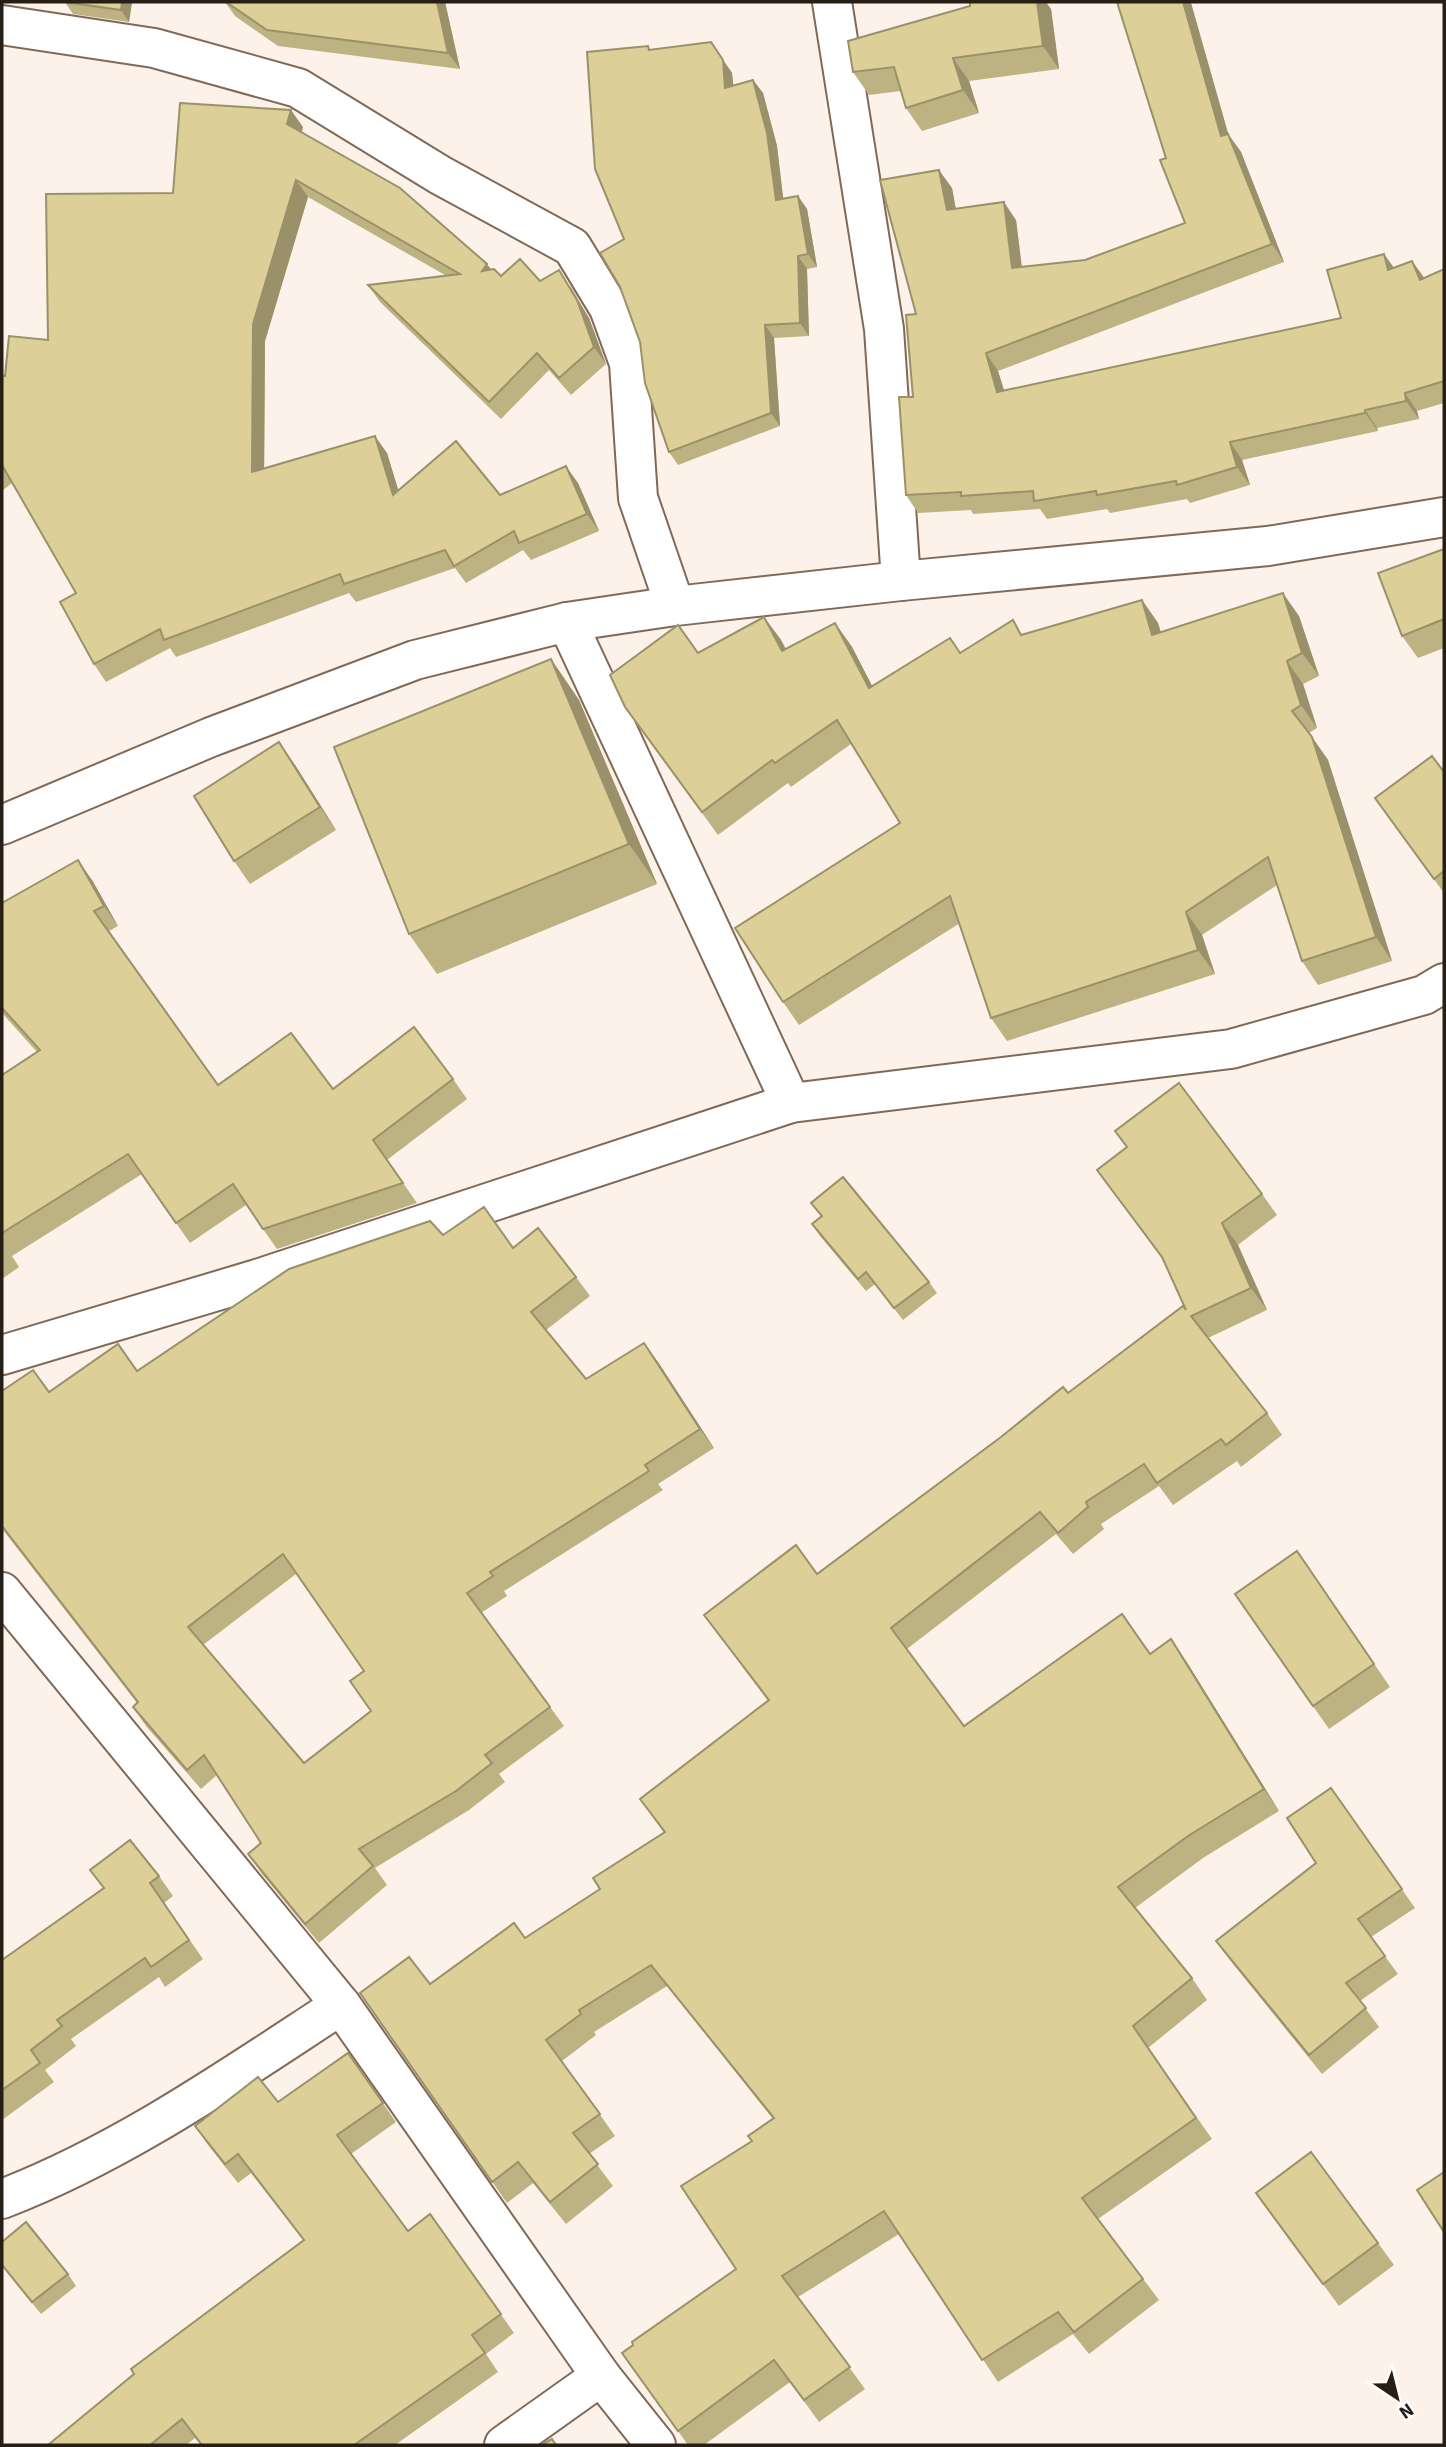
<svg xmlns="http://www.w3.org/2000/svg" width="1446" height="2447" viewBox="0 0 1446 2447" font-family="'Source Sans 3',sans-serif">
	<style>
		.lines { fill: none; stroke-linecap: round; stroke-linejoin: round }
		.minor-casing { stroke: #806a57; stroke-width: 42 }
		.minor { stroke: #fff; stroke-width: 38 }
		.wall { fill: #bdb282; fill-rule: evenodd }
		.shaded-wall { fill: #9a916a }
		.building { fill: #dccf97; stroke: #9a916a; stroke-width: 2; fill-rule: evenodd }
	</style>
	<rect width="100%" height="100%" fill="#fcf2ea"/>
	<g class="lines">
		<g class="minor-casing">
			<g id="minor">
				<path d="M 832,2 L 884,329 L 901,581"/>
				<path d="M 2,25 L 154,48 L 298,88 L 440,175 L 572,247 L 609,308 L 629,363 L 638,498 L 675,606"/>
				<path d="M 567,622 L 791,1103"/>
				<path d="M 2,825 L 211,737 L 415,660 L 567,622 L 675,606 L 901,581 L 1268,546 L 1444,517"/>
				<path d="M 2,1355 L 254,1280 L 791,1103 L 1231,1049 L 1424,995 L 1444,983"/>
				<path d="M 2,1592 L 341,2005 L 601,2376 L 656,2445"/>
				<path d="M 2,2199 C 124,2152 232,2076 341,2005"/>
				<path d="M 504,2445 L 601,2376"/>
			</g>
		</g>
		<use href="#minor" class="minor"/>
	</g>
	<g class="wall">
		<path d="M 65,2 L 132,2 L 129,22 L 73,14 Z"/>
		<path d="M 225,2 L 445,2 L 460,69 L 278,46 L 235,16 Z"/>
		<path d="M 1117,2 L 1194,2 L 1191,3 L 1228,134 L 1241,152 L 1284,262 L 998,371 L 1004,390 L 1341,318 L 1394,268 L 1412,261 L 1424,278 L 1444,269 L 1444,403 L 1417,411 L 1419,419 L 1377,428 L 1378,431 L 1242,460 L 1250,485 L 1190,503 L 1187,499 L 1110,513 L 1107,509 L 1047,519 L 1040,509 L 973,514 L 971,510 L 918,513 L 906,495 L 913,397 L 916,314 L 952,188 L 956,209 L 1016,220 L 1022,267 L 1085,260 L 1185,223 Z"/>
		<path d="M 1051,9 L 1059,69 L 969,81 L 979,113 L 922,131 L 906,108 L 901,91 L 869,95 L 853,72 Z"/>
		<path d="M 711,42 L 732,73 L 733,85 L 753,80 L 763,93 L 777,146 L 783,199 L 798,196 L 807,209 L 817,267 L 807,269 L 809,336 L 774,338 L 780,426 L 678,465 L 669,452 L 640,342 L 624,239 L 648,46 L 651,50 Z"/>
		<path d="M 303,127 L 302,132 L 501,276 L 540,281 L 571,287 L 589,318 L 606,364 L 571,395 L 549,370 L 501,419 L 380,302 L 368,285 L 445,275 L 308,197 L 265,341 L 264,469 L 387,453 L 398,490 L 500,495 L 578,483 L 599,531 L 531,560 L 523,550 L 466,583 L 455,568 L 356,602 L 349,593 L 176,657 L 170,648 L 106,682 L 94,664 L 76,593 L 12,483 L 2,491 L 2,376 L 5,376 L 48,340 L 173,193 Z"/>
		<path d="M 1444,549 L 1444,648 L 1418,658 L 1402,636 Z"/>
		<path d="M 1142,600 L 1158,623 L 1161,632 L 1299,616 L 1319,676 L 1303,684 L 1317,728 L 1309,733 L 1328,760 L 1392,961 L 1318,985 L 1302,961 L 1277,885 L 1202,935 L 1215,974 L 1007,1041 L 991,1018 L 960,923 L 799,1025 L 783,1002 L 900,823 L 851,744 L 791,787 L 788,783 L 718,835 L 625,707 L 698,653 L 764,617 L 781,640 L 786,650 L 835,623 L 852,647 L 872,686 L 961,653 Z"/>
		<path d="M 551,659 L 579,700 L 657,884 L 437,974 L 409,934 Z"/>
		<path d="M 295,765 L 336,830 L 250,884 L 234,861 Z"/>
		<path d="M 1444,772 L 1444,893 L 1375,798 Z"/>
		<path d="M 92,880 L 118,926 L 109,931 L 218,1085 L 333,1089 L 453,1079 L 467,1099 L 387,1160 L 417,1203 L 277,1249 L 246,1205 L 190,1243 L 142,1174 L 12,1256 L 19,1267 L 2,1279 L 2,1075 L 37,1052 L 2,1013 L 2,903 Z"/>
		<path d="M 1115,1131 L 1262,1194 L 1277,1215 L 1238,1245 L 1267,1310 L 1208,1338 L 1267,1413 L 1282,1435 L 1241,1467 L 1237,1461 L 1173,1505 L 1159,1486 L 1101,1524 L 1104,1529 L 1073,1554 L 1056,1534 L 907,1649 L 964,1726 L 1150,1654 L 1186,1661 L 1279,1811 L 1203,1858 L 1135,1908 L 1192,1978 L 1207,2000 L 1148,2048 L 1212,2139 L 1098,2219 L 1159,2300 L 1089,2354 L 1073,2334 L 998,2382 L 899,2234 L 798,2297 L 865,2389 L 819,2422 L 790,2382 L 704,2445 L 688,2445 L 622,2353 L 736,2269 L 752,2141 L 773,2119 L 667,1986 L 594,2032 L 596,2035 L 562,2061 L 615,2136 L 589,2154 L 613,2186 L 566,2224 L 533,2183 L 507,2203 L 360,1993 L 430,1984 L 525,1938 L 600,1889 L 664,1833 L 640,1799 L 768,1701 L 704,1615 L 817,1574 L 1068,1393 L 1186,1310 L 1163,1260 L 1097,1170 L 1127,1148 Z"/>
		<path d="M 811,1203 L 929,1282 L 937,1293 L 903,1320 L 875,1284 L 866,1291 L 820,1236 L 812,1224 L 821,1216 Z"/>
		<path d="M 443,1235 L 513,1248 L 576,1277 L 590,1296 L 546,1330 L 586,1379 L 658,1362 L 714,1448 L 658,1484 L 663,1490 L 504,1591 L 507,1596 L 481,1613 L 564,1726 L 499,1774 L 505,1782 L 469,1810 L 375,1868 L 387,1885 L 319,1943 L 262,1874 L 248,1854 L 261,1843 L 217,1775 L 201,1789 L 146,1726 L 133,1707 L 137,1703 L 3,1530 L 2,1531 L 2,1391 L 49,1392 L 137,1371 ZM 296,1574 L 364,1671 L 371,1711 L 304,1763 L 203,1645 Z"/>
		<path d="M 1297,1551 L 1390,1687 L 1329,1729 L 1235,1594 Z"/>
		<path d="M 1331,1788 L 1415,1908 L 1371,1937 L 1398,1974 L 1360,2001 L 1379,2027 L 1322,2074 L 1229,1959 L 1216,1941 L 1316,1863 Z"/>
		<path d="M 90,1870 L 159,1876 L 173,1896 L 164,1903 L 203,1959 L 165,1987 L 159,1977 L 71,2039 L 76,2046 L 45,2070 L 54,2082 L 2,2120 L 2,1960 L 103,1888 Z"/>
		<path d="M 348,2053 L 396,2122 L 351,2154 L 408,2231 L 430,2214 L 514,2333 L 486,2354 L 498,2372 L 395,2445 L 201,2445 L 195,2438 L 186,2445 L 48,2445 L 303,2240 L 251,2173 L 238,2183 L 208,2145 L 195,2126 L 278,2102 Z"/>
		<path d="M 1256,2193 L 1378,2243 L 1394,2265 L 1339,2306 Z"/>
		<path d="M 2,2242 L 68,2274 L 76,2286 L 41,2314 L 2,2266 Z"/>
	</g>
	<g class="shaded-wall">
		<path d="M 122,2 L 132,2 L 129,22 L 121,10 Z"/>
		<path d="M 437,2 L 445,2 L 460,69 L 448,53 Z"/>
		<path d="M 1037,2 L 1046,2 L 1051,9 L 1059,69 L 1043,46 Z"/>
		<path d="M 1183,2 L 1190,2 L 1191,3 L 1234,154 L 1221,136 Z"/>
		<path d="M 953,58 L 969,81 L 979,113 L 963,90 Z"/>
		<path d="M 723,60 L 732,73 L 735,101 L 725,88 Z"/>
		<path d="M 753,80 L 763,93 L 777,146 L 785,213 L 776,200 Z"/>
		<path d="M 291,110 L 303,127 L 299,141 L 287,124 Z"/>
		<path d="M 1228,134 L 1241,152 L 1284,262 L 1272,244 Z"/>
		<path d="M 939,170 L 952,188 L 959,228 L 947,210 Z"/>
		<path d="M 296,180 L 308,197 L 265,341 L 264,490 L 252,472 L 253,324 Z"/>
		<path d="M 798,196 L 807,209 L 817,267 L 808,254 Z"/>
		<path d="M 1004,202 L 1016,220 L 1024,286 L 1012,268 Z"/>
		<path d="M 1384,254 L 1397,272 L 1388,270 Z"/>
		<path d="M 798,256 L 807,269 L 809,336 L 800,323 Z"/>
		<path d="M 1412,261 L 1425,279 L 1420,280 Z"/>
		<path d="M 487,264 L 499,281 L 482,271 Z"/>
		<path d="M 559,270 L 589,318 L 606,364 L 594,347 Z"/>
		<path d="M 765,325 L 774,338 L 780,426 L 771,413 Z"/>
		<path d="M 986,353 L 998,371 L 1010,410 L 997,392 Z"/>
		<path d="M 1405,393 L 1417,411 L 1419,419 L 1406,401 Z"/>
		<path d="M 1365,410 L 1377,428 L 1378,431 L 1365,413 Z"/>
		<path d="M 375,436 L 387,453 L 405,512 L 393,495 Z"/>
		<path d="M 1230,442 L 1242,460 L 1250,485 L 1237,467 Z"/>
		<path d="M 566,466 L 578,483 L 599,531 L 587,514 Z"/>
		<path d="M 1283,593 L 1299,616 L 1319,676 L 1302,653 Z"/>
		<path d="M 1142,600 L 1158,623 L 1168,659 L 1152,635 Z"/>
		<path d="M 764,617 L 781,640 L 799,674 L 782,651 Z"/>
		<path d="M 835,623 L 852,647 L 885,711 L 869,688 Z"/>
		<path d="M 551,659 L 579,700 L 657,884 L 629,844 Z"/>
		<path d="M 1287,661 L 1303,684 L 1317,728 L 1301,705 Z"/>
		<path d="M 1312,737 L 1328,760 L 1392,961 L 1376,937 Z"/>
		<path d="M 279,742 L 295,765 L 336,830 L 320,807 Z"/>
		<path d="M 78,860 L 92,880 L 118,926 L 104,906 Z"/>
		<path d="M 1186,912 L 1202,935 L 1215,974 L 1198,950 Z"/>
		<path d="M 1222,1223 L 1238,1245 L 1267,1310 L 1251,1288 Z"/>
		<path d="M 644,1343 L 658,1362 L 714,1448 L 700,1429 Z"/>
		<path d="M 1171,1639 L 1186,1661 L 1279,1811 L 1264,1789 Z"/>
	</g>
	<g class="building">
		<path d="M 65,2 L 122,2 L 121,10 Z"/>
		<path d="M 226,2 L 437,2 L 448,53 L 267,30 Z"/>
		<path d="M 970,2 L 1037,2 L 1043,46 L 953,58 L 963,90 L 906,108 L 894,67 L 853,72 L 848,41 L 970,6 Z"/>
		<path d="M 1117,2 L 1183,2 L 1221,136 L 1228,134 L 1272,244 L 986,353 L 997,392 L 1341,318 L 1327,270 L 1384,254 L 1388,270 L 1412,261 L 1420,280 L 1444,269 L 1444,381 L 1405,393 L 1406,401 L 1365,410 L 1365,413 L 1230,442 L 1237,467 L 1177,485 L 1176,481 L 1097,495 L 1096,491 L 1034,501 L 1033,491 L 961,496 L 961,492 L 906,495 L 899,397 L 913,397 L 906,315 L 916,314 L 880,180 L 939,170 L 947,210 L 1004,202 L 1012,268 L 1085,260 L 1185,223 L 1160,160 L 1166,158 Z"/>
		<path d="M 711,42 L 723,60 L 725,88 L 753,80 L 767,133 L 776,200 L 798,196 L 808,254 L 798,256 L 800,323 L 765,325 L 771,413 L 669,452 L 645,383 L 640,342 L 620,287 L 600,253 L 624,239 L 595,169 L 587,52 L 648,46 L 649,50 Z"/>
		<path d="M 180,103 L 291,110 L 287,124 L 400,188 L 487,264 L 482,271 L 494,269 L 501,276 L 520,259 L 540,281 L 559,270 L 577,300 L 594,347 L 559,378 L 537,353 L 489,402 L 368,285 L 460,274 L 296,180 L 253,324 L 252,472 L 375,436 L 393,495 L 456,441 L 500,495 L 566,466 L 587,514 L 519,543 L 514,531 L 454,566 L 445,550 L 344,584 L 340,574 L 164,640 L 160,629 L 94,664 L 60,602 L 76,593 L 2,465 L 2,376 L 5,376 L 9,336 L 48,340 L 46,194 L 173,193 Z"/>
		<path d="M 1444,549 L 1444,619 L 1402,636 L 1378,573 Z"/>
		<path d="M 1283,593 L 1302,653 L 1287,661 L 1301,705 L 1292,711 L 1312,737 L 1376,937 L 1302,961 L 1268,857 L 1186,912 L 1198,950 L 991,1018 L 950,896 L 783,1002 L 735,928 L 900,823 L 837,720 L 775,763 L 772,760 L 702,812 L 625,707 L 610,675 L 678,625 L 698,653 L 764,617 L 782,651 L 835,623 L 869,688 L 950,638 L 960,653 L 1013,620 L 1021,635 L 1142,600 L 1152,635 Z"/>
		<path d="M 551,659 L 629,844 L 409,934 L 334,747 Z"/>
		<path d="M 279,742 L 320,807 L 234,861 L 194,796 Z"/>
		<path d="M 1432,756 L 1444,772 L 1444,871 L 1434,879 L 1375,798 Z"/>
		<path d="M 78,860 L 104,906 L 94,911 L 218,1085 L 291,1033 L 333,1089 L 414,1027 L 453,1079 L 373,1140 L 403,1183 L 263,1229 L 233,1184 L 176,1223 L 128,1154 L 2,1233 L 2,1075 L 40,1050 L 2,1008 L 2,903 Z"/>
		<path d="M 1179,1083 L 1262,1194 L 1222,1223 L 1251,1288 L 1191,1316 L 1267,1413 L 1226,1445 L 1221,1439 L 1157,1483 L 1144,1464 L 1086,1502 L 1088,1507 L 1058,1533 L 1040,1512 L 891,1628 L 964,1726 L 1122,1614 L 1150,1654 L 1171,1639 L 1264,1789 L 1188,1836 L 1118,1887 L 1192,1978 L 1133,2026 L 1196,2118 L 1082,2198 L 1143,2279 L 1074,2332 L 1058,2312 L 982,2360 L 884,2211 L 782,2276 L 850,2367 L 804,2400 L 774,2360 L 678,2431 L 622,2353 L 633,2345 L 632,2342 L 736,2269 L 681,2186 L 752,2141 L 748,2136 L 774,2118 L 651,1965 L 579,2010 L 581,2014 L 546,2040 L 600,2114 L 573,2133 L 598,2164 L 550,2202 L 518,2162 L 492,2182 L 360,1993 L 409,1957 L 430,1984 L 514,1923 L 525,1938 L 600,1889 L 593,1878 L 665,1832 L 640,1799 L 769,1700 L 704,1615 L 796,1545 L 817,1574 L 1001,1437 L 1063,1387 L 1068,1393 L 1183,1306 L 1186,1310 L 1162,1257 L 1097,1170 L 1127,1147 L 1115,1131 Z"/>
		<path d="M 843,1177 L 929,1282 L 894,1308 L 866,1272 L 858,1279 L 812,1224 L 822,1216 L 811,1203 Z"/>
		<path d="M 484,1207 L 513,1248 L 538,1228 L 576,1277 L 531,1312 L 586,1379 L 644,1343 L 700,1429 L 645,1465 L 649,1471 L 490,1572 L 493,1576 L 467,1593 L 550,1707 L 485,1755 L 492,1763 L 456,1791 L 359,1849 L 373,1866 L 305,1924 L 248,1854 L 261,1843 L 204,1755 L 187,1770 L 133,1707 L 138,1702 L 2,1526 L 2,1391 L 33,1370 L 49,1392 L 118,1344 L 137,1371 L 289,1269 L 430,1221 L 443,1235 ZM 283,1554 L 364,1671 L 350,1681 L 371,1711 L 304,1763 L 188,1627 Z"/>
		<path d="M 1297,1551 L 1374,1664 L 1313,1706 L 1235,1594 Z"/>
		<path d="M 1331,1788 L 1402,1889 L 1358,1919 L 1385,1956 L 1346,1983 L 1366,2008 L 1309,2055 L 1216,1941 L 1316,1863 L 1287,1818 Z"/>
		<path d="M 130,1840 L 159,1876 L 150,1883 L 189,1940 L 151,1967 L 145,1958 L 57,2020 L 62,2026 L 31,2050 L 40,2063 L 2,2090 L 2,1960 L 104,1888 L 90,1870 Z"/>
		<path d="M 348,2053 L 383,2103 L 337,2135 L 408,2231 L 430,2214 L 501,2314 L 472,2335 L 485,2353 L 354,2445 L 202,2445 L 182,2419 L 150,2445 L 48,2445 L 134,2374 L 131,2369 L 304,2240 L 238,2154 L 225,2164 L 195,2126 L 258,2077 L 278,2102 Z"/>
		<path d="M 1311,2152 L 1378,2243 L 1323,2284 L 1256,2193 Z"/>
		<path d="M 1444,2172 L 1444,2232 L 1417,2190 Z"/>
		<path d="M 26,2222 L 68,2274 L 32,2302 L 2,2265 L 2,2242 Z"/>
		<path d="M 552,2439 L 556,2445 L 541,2445 Z"/>
	</g>
	<rect width="1446" height="2447" fill="none" stroke="#271e16" stroke-width="7"/>
	<g transform="translate(1397 2398) rotate(145)" stroke="#ffffff" stroke-width="5" paint-order="stroke">
	<path d="M0-5L12 26L0 18L-12 26Z" fill="#271e16"/>
	<text y="-10" font-size="19" font-weight="bold" text-anchor="middle" fill="#271e16">N</text>
	</g>
</svg>
